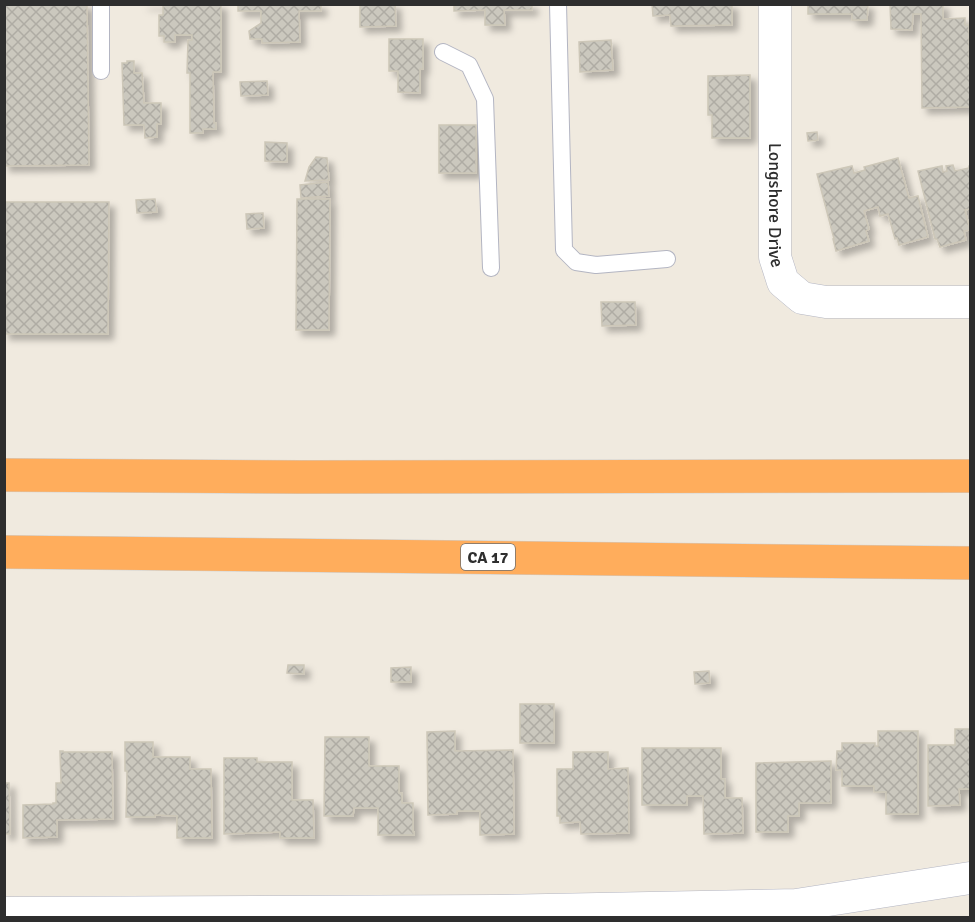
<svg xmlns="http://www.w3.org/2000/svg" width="975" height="922" viewBox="0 0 975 922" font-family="Signika,sans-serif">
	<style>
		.building { fill: url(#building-cross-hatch); stroke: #cdc7b8; stroke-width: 1.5; filter: url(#shadow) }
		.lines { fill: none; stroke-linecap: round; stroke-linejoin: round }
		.service-casing { stroke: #b3b5c2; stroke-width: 18 }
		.minor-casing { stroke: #b3b5c2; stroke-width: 33 }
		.motorway-casing { stroke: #cdcdcd; stroke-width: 34 }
		.service { stroke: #fff; stroke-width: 16 }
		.minor { stroke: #fff; stroke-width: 32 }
		.motorway { stroke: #ffad5c; stroke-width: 33 }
		.labels { text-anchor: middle; stroke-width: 4.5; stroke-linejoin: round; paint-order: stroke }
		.shield { fill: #fff; stroke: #6d6d6d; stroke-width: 1.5 }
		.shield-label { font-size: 16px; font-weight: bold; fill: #2e2e2e }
		.street-label { font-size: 18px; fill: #2e2e2e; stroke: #fff }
	</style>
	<defs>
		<pattern id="building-cross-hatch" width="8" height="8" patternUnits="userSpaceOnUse" patternTransform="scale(1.5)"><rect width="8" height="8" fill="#cbc8be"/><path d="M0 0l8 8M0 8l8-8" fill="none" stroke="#afaca4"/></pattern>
		<filter id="shadow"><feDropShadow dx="5.5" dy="5.5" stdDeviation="3" flood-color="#0004"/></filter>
	</defs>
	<rect width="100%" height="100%" fill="#f0eadf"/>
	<g class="building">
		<path d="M 4,4 L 87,4 L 89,165 L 4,166 Z"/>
		<path d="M 142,4 L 221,4 L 221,72 L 213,72 L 214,123 L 216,123 L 216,129 L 203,129 L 203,133 L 190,133 L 190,73 L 187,73 L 188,40 L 192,40 L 192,35 L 175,35 L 175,42 L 164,42 L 164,36 L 159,36 L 159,15 L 163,15 L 163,5 Z"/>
		<path d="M 238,4 L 321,4 L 321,11 L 299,11 L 300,42 L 262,43 L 262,39 L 250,39 L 249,31 L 261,23 L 261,11 L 238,11 Z"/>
		<path d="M 360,4 L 395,4 L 396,26 L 360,27 Z"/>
		<path d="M 454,4 L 532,4 L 532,10 L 504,10 L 505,25 L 485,25 L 485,10 L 454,11 Z"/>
		<path d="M 652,4 L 732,4 L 732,25 L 671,26 L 670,15 L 653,16 Z"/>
		<path d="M 808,4 L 868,4 L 867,20 L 852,20 L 852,14 L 808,14 Z"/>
		<path d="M 890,4 L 943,4 L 943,19 L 965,18 L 965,25 L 969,25 L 970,107 L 922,108 L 921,14 L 913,14 L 912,30 L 891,29 Z"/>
		<path d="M 389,39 L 423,39 L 423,69 L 420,69 L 420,93 L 398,92 L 398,71 L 389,71 Z"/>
		<path d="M 611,40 L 613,70 L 580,72 L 579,42 Z"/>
		<path d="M 127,61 L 134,61 L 134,73 L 142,73 L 144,103 L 161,103 L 161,124 L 157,124 L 157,137 L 145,138 L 144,125 L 124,125 L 122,63 L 127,63 Z"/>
		<path d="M 750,75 L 750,138 L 712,138 L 712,115 L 708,115 L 708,76 Z"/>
		<path d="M 267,81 L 268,95 L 241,96 L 240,82 Z"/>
		<rect x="439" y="125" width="37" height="48"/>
		<path d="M 817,132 L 818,140 L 808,141 L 807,133 Z"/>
		<path d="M 265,142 L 287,143 L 287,162 L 265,161 Z"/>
		<path d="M 316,157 L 327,158 L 329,180 L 305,181 L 309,167 Z"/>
		<path d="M 898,158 L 909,198 L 918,196 L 928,237 L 899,245 L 897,238 L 895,239 L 888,214 L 880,216 L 878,207 L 864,211 L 869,229 L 866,231 L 869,241 L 836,251 L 833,239 L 834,239 L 817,174 L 852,166 L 854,173 L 865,170 L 864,167 Z"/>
		<path d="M 953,165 L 955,171 L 969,168 L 969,166 L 970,165 L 970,209 L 965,210 L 970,230 L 964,231 L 966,240 L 940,247 L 937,239 L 935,239 L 918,171 L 942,166 L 943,172 L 947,171 L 946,166 Z"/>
		<path d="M 328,182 L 329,196 L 301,198 L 300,185 Z"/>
		<path d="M 155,199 L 157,212 L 137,213 L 136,200 Z"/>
		<path d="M 297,199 L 330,199 L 329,330 L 296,330 Z"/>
		<path d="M 4,202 L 109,202 L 108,334 L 4,334 Z"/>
		<path d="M 263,213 L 264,228 L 247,229 L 246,214 Z"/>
		<path d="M 601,302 L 635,302 L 636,325 L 602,326 Z"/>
		<path d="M 288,665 L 304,665 L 304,674 L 287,673 Z"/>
		<path d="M 411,667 L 411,682 L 391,682 L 391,668 Z"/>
		<path d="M 709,671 L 710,683 L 695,684 L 694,672 Z"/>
		<rect x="520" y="704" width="34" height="39"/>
		<path d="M 955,729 L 970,729 L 970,789 L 959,789 L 960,805 L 928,806 L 928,745 L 955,745 Z"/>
		<path d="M 455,731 L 455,751 L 513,750 L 514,834 L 480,835 L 480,811 L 457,811 L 457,814 L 428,815 L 427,732 Z"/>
		<path d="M 878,731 L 918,731 L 918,814 L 886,814 L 886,792 L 874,792 L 874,786 L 842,786 L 842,770 L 836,770 L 837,751 L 842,751 L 842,743 L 875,743 L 875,746 L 878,746 Z"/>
		<path d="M 325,737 L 369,737 L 369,766 L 399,766 L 399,793 L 402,793 L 402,803 L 413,803 L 413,832 L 414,832 L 414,835 L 378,835 L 378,808 L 354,808 L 353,816 L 324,816 Z"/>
		<path d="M 125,742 L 153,742 L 153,757 L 190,757 L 190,769 L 211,769 L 212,838 L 177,838 L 177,816 L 155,815 L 155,817 L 126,817 L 127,771 L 125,771 Z"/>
		<path d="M 642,748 L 721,748 L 721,779 L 725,779 L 725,798 L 742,798 L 743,833 L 704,834 L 703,796 L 687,796 L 687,805 L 642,805 Z"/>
		<path d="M 60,751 L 63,751 L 63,752 L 112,752 L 113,819 L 57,820 L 57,837 L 23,838 L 23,805 L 53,804 L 53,803 L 56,803 L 56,783 L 61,783 Z"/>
		<path d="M 573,752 L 608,752 L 608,769 L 628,768 L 629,833 L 581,834 L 580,822 L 560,823 L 560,816 L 557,816 L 557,769 L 573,769 Z"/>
		<path d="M 224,758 L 257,758 L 257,762 L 292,762 L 292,800 L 313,800 L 314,838 L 280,838 L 280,832 L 224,834 Z"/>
		<path d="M 831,761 L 831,803 L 799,803 L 799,816 L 788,816 L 788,832 L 756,832 L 756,763 Z"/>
		<path d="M 4,783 L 9,783 L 10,834 L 4,834 Z"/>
	</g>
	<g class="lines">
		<g class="service-casing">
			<g id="service">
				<path d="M 558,4 L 564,250 L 576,262 L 596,265 L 667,259"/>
				<path d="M 443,52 L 469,65 L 485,99 L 491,268"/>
				<path d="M 101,71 L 101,4"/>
			</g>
		</g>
		<g class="minor-casing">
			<g id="minor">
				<path id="s1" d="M 775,4 L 775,257 L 783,282 L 802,298 L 826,302 L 970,302"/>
				<path d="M 4,913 L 497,911 L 796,905 L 970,878"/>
			</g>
		</g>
		<g class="motorway-casing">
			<g id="motorway">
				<path d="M 4,475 L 301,477 L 970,476"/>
				<path d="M 4,552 L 970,563"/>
			</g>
		</g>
		<use href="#service" class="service"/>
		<use href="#minor" class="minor"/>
		<use href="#motorway" class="motorway"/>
	</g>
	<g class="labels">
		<rect class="shield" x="461" y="544" width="54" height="26" rx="4.5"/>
		<g class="shield-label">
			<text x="488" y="563">CA 17</text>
		</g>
		<g class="street-label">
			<text dy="6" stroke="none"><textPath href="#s1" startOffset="201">Longshore Drive</textPath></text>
		</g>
	</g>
	<rect width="975" height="922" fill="none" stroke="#2e2e2e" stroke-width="12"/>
</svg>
